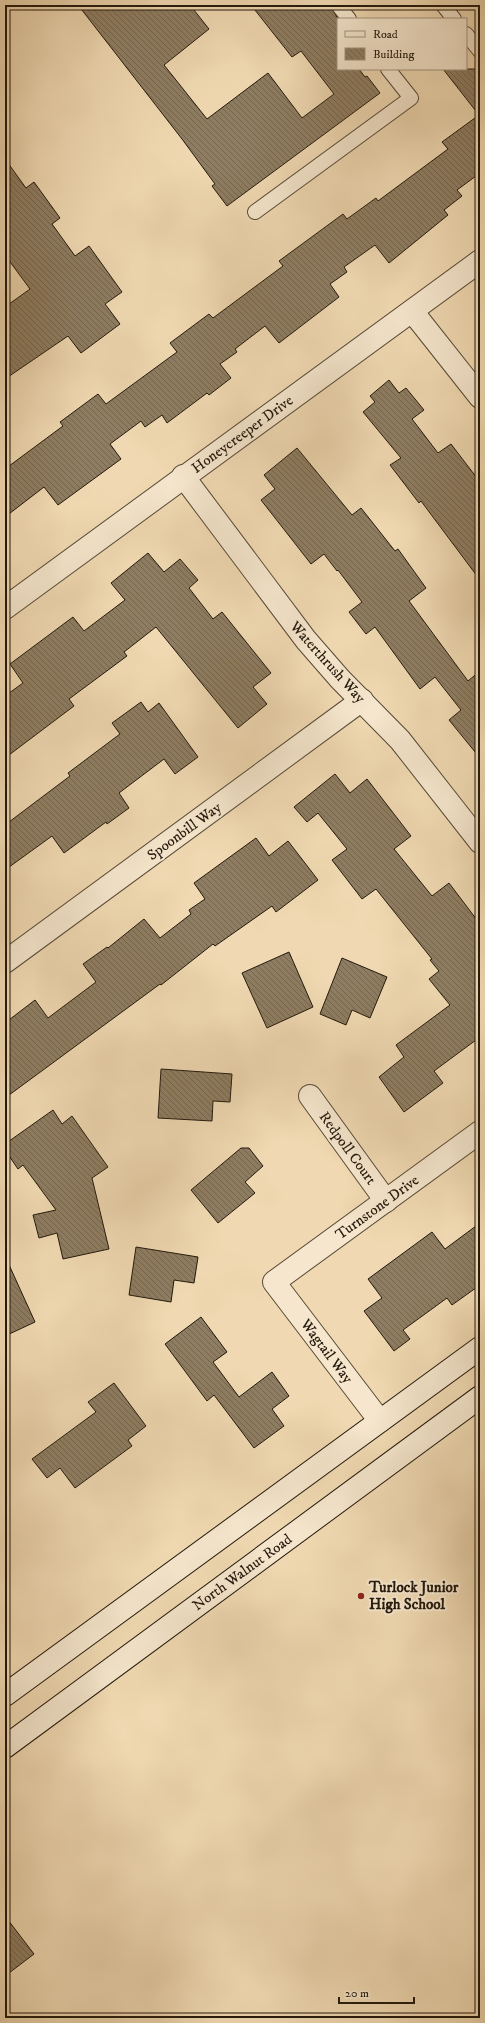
<svg xmlns="http://www.w3.org/2000/svg" width="485" height="2023" viewBox="0 0 485 2023" font-family="'IM FELL DW Pica',serif">
	<style>
		.building { fill: url(#building-back-hatch); stroke: #23190c }
		.lines { fill: none; stroke-linecap: round; stroke-linejoin: round }
		.lane-casing { stroke: #564936; stroke-width: 16 }
		.street-casing { stroke: #564936; stroke-width: 24 }
		.secondary-casing { stroke: #23190c; stroke-width: 24 }
		.lane { stroke: #f5e6cd; stroke-width: 14 }
		.street { stroke: #f5e6cd; stroke-width: 22 }
		.secondary { stroke: #f5e6cd; stroke-width: 22 }
		.poi-dot { fill: #8f2418; stroke: #f5e6cd; stroke-width: 1.5 }
		.labels { text-anchor: middle; stroke-width: 4; stroke-linejoin: round; paint-order: stroke }
		.street-label { font-size: 15px; fill: #23190c; stroke: #f5e6cd }
		.poi-label { font-size: 15px; font-weight: bold; fill: #23190c; stroke: #f5e6cd; text-anchor: start }
	</style>
	<defs>
		<pattern id="building-back-hatch" width="6" height="6" patternUnits="userSpaceOnUse"><rect width="6" height="6" fill="#8e7d62"/><path d="M-1 5l2 2M0 0l6 6M5-1l2 2" fill="none" stroke="#74664f"/></pattern>
	</defs>
	<rect width="100%" height="100%" fill="#f0d9b2"/>
	<filter id="stains"><feTurbulence type="fractalNoise" baseFrequency=".005" numOctaves="4"/><feColorMatrix values="0 0 0 0 .2 0 0 0 0 .09 0 0 0 0 .02 0 0 0 .5 -.17"/></filter>
	<radialGradient id="worn" r=".72"><stop offset=".6" stop-color="#630" stop-opacity="0"/><stop offset="1" stop-color="#630" stop-opacity=".3"/></radialGradient>
	<g class="building">
		<path d="M 78,5 L 190,5 L 209,29 L 164,65 L 207,119 L 268,73 L 302,118 L 334,94 L 301,51 L 292,57 L 251,5 L 330,5 L 338,19 L 338,69 L 359,69 L 365,77 L 367,76 L 380,93 L 227,206 L 212,186 L 215,184 L 182,139 Z"/>
		<path d="M 443,69 L 480,69 L 480,173 L 457,190 L 462,196 L 444,210 L 448,215 L 389,263 L 375,245 L 344,267 L 347,272 L 330,284 L 339,297 L 279,343 L 265,326 L 235,349 L 237,352 L 220,364 L 231,378 L 209,395 L 207,393 L 167,423 L 162,415 L 145,427 L 141,421 L 110,444 L 121,459 L 58,505 L 44,487 L 5,517 L 5,469 L 63,426 L 60,422 L 98,394 L 106,404 L 177,352 L 170,343 L 209,314 L 213,318 L 283,266 L 279,261 L 343,214 L 347,219 L 376,198 L 378,201 L 448,149 L 442,142 L 479,115 Z"/>
		<path d="M 5,159 L 26,188 L 34,182 L 60,218 L 52,224 L 75,256 L 89,246 L 122,292 L 105,304 L 120,324 L 81,353 L 68,336 L 5,379 L 5,307 L 30,289 L 5,255 Z"/>
		<path d="M 389,380 L 399,393 L 406,388 L 424,410 L 412,419 L 438,453 L 451,444 L 480,482 L 480,580 L 421,501 L 419,503 L 390,465 L 401,458 L 363,412 L 375,402 L 370,396 Z"/>
		<path d="M 297,448 L 352,515 L 361,508 L 395,551 L 398,549 L 426,588 L 409,601 L 468,681 L 480,671 L 480,758 L 449,720 L 461,710 L 435,677 L 420,689 L 375,627 L 366,634 L 349,612 L 362,602 L 338,570 L 337,571 L 324,554 L 311,564 L 261,500 L 275,489 L 264,475 Z"/>
		<path d="M 148,553 L 164,572 L 180,559 L 198,580 L 189,588 L 213,619 L 222,612 L 271,673 L 253,687 L 267,704 L 238,728 L 156,627 L 124,652 L 127,656 L 69,699 L 74,706 L 5,758 L 5,696 L 23,683 L 10,664 L 73,617 L 84,631 L 125,600 L 111,583 Z"/>
		<path d="M 141,702 L 148,712 L 159,703 L 198,757 L 175,774 L 164,759 L 119,793 L 129,808 L 107,824 L 106,822 L 64,853 L 52,836 L 5,870 L 5,825 L 70,776 L 68,773 L 120,734 L 112,723 Z"/>
		<path d="M 335,774 L 350,793 L 367,779 L 411,836 L 394,849 L 432,896 L 449,883 L 480,924 L 480,1037 L 434,1071 L 443,1083 L 404,1112 L 379,1077 L 404,1057 L 396,1045 L 450,1005 L 429,979 L 439,971 L 430,960 L 432,959 L 376,889 L 362,899 L 332,860 L 347,849 L 318,813 L 307,822 L 294,807 Z"/>
		<path d="M 256,838 L 269,856 L 288,841 L 318,880 L 276,912 L 272,906 L 215,946 L 213,944 L 161,985 L 160,984 L 5,1098 L 5,1023 L 35,1000 L 48,1018 L 96,982 L 83,964 L 107,947 L 108,948 L 144,919 L 160,938 L 191,914 L 189,910 L 205,899 L 194,883 Z"/>
		<path d="M 289,952 L 313,1007 L 267,1028 L 242,973 Z"/>
		<path d="M 342,958 L 387,977 L 370,1018 L 352,1010 L 346,1025 L 320,1014 Z"/>
		<path d="M 161,1069 L 232,1074 L 230,1102 L 213,1101 L 212,1121 L 158,1118 Z"/>
		<path d="M 53,1110 L 62,1124 L 72,1116 L 108,1167 L 92,1178 L 109,1249 L 63,1259 L 57,1233 L 39,1238 L 33,1215 L 56,1210 L 23,1165 L 18,1169 L 5,1150 L 5,1144 Z"/>
		<path d="M 241,1148 L 249,1148 L 263,1166 L 245,1182 L 255,1193 L 218,1223 L 191,1190 Z"/>
		<path d="M 480,1223 L 480,1285 L 452,1305 L 447,1298 L 403,1330 L 410,1339 L 394,1351 L 364,1311 L 382,1298 L 368,1279 L 432,1232 L 445,1249 Z"/>
		<path d="M 136,1247 L 198,1257 L 194,1283 L 174,1280 L 171,1302 L 129,1295 Z"/>
		<path d="M 5,1256 L 35,1322 L 5,1336 Z"/>
		<path d="M 201,1317 L 227,1352 L 213,1362 L 239,1397 L 272,1372 L 289,1396 L 272,1409 L 284,1426 L 254,1448 L 214,1395 L 207,1401 L 165,1344 Z"/>
		<path d="M 114,1383 L 146,1426 L 128,1440 L 132,1446 L 75,1488 L 60,1468 L 47,1478 L 32,1459 L 96,1412 L 88,1402 Z"/>
		<path d="M 5,1916 L 34,1954 L 5,1976 Z"/>
	</g>
	<g class="lines">
		<g class="lane-casing">
			<g id="lane">
				<path d="M 338,5 L 349,19"/>
				<path d="M 443,5 L 454,19"/>
				<path d="M 466,34 L 480,51"/>
				<path d="M 255,212 L 411,98 L 388,69"/>
			</g>
		</g>
		<g class="street-casing">
			<g id="street">
				<path d="M 412,311 L 480,397"/>
				<path d="M 183,476 L 306,640 L 340,679 L 400,740 L 480,842"/>
				<path d="M 5,608 L 480,261"/>
				<path d="M 5,962 L 362,700"/>
				<path d="M 310,1096 L 386,1201"/>
				<path d="M 380,1421 L 274,1282 L 480,1132"/>
			</g>
		</g>
		<g class="secondary-casing">
			<g id="secondary">
				<path d="M 5,1695 L 480,1348"/>
				<path d="M 5,1747 L 480,1397"/>
			</g>
		</g>
		<use href="#lane" class="lane"/>
		<use href="#street" class="street"/>
		<use href="#secondary" class="secondary"/>
	</g>
	<circle class="poi-dot" cx="361" cy="1596" r="4"/>
	<g class="labels">
		<g class="street-label">
			<text transform="translate(242 434) rotate(-36)" y="5">Honeycreeper Drive</text>
			<text transform="translate(328 662) rotate(48)" y="5">Waterthrush Way</text>
			<text transform="translate(184 831) rotate(-36)" y="5">Spoonbill Way</text>
			<text transform="translate(348 1148) rotate(54)" y="5">Redpoll Court</text>
			<text transform="translate(377 1207) rotate(-36)" y="5">Turnstone Drive</text>
			<text transform="translate(327 1351) rotate(53)" y="5">Wagtail Way</text>
			<text transform="translate(242 1572) rotate(-36)" y="5">North Walnut Road</text>
		</g>
		<g class="poi-label">
			<text x="369" y="1592">Turlock Junior<tspan x="369" dy="17">High School</tspan></text>
		</g>
	</g>
	<rect width="485" height="2023" fill="none" stroke="#f0d9b2" stroke-width="20"/>
	<rect x="6" y="6" width="473" height="2011" fill="none" stroke="#23190c" stroke-width="2"/>
	<rect x="10" y="10" width="465" height="2003" fill="none" stroke="#23190c"/>
	<rect x="337" y="18" width="130" height="52" fill="#f5e6cd" stroke="#a19480"/>
	<rect x="345" y="31" width="20" height="6" fill="#f5e6cd" stroke="#a19480"/>
	<text x="373" y="38" font-size="12" fill="#23190c">Road</text>
	<rect x="345" y="48" width="20" height="12" fill="url(#building-back-hatch)" stroke="#a19480"/>
	<text x="373" y="58" font-size="12" fill="#23190c">Building</text>
	<path d="M339 1997v6h75v-6" fill="none" stroke="#23190c" stroke-width="2"/>
	<text x="345" y="1997" font-size="12" fill="#23190c" stroke="#f5e6cd" stroke-width="3" paint-order="stroke">20 m</text>
	<rect width="100%" height="100%" filter="url(#stains)"/>
	<rect width="100%" height="100%" fill="url(#worn)"/>
</svg>
